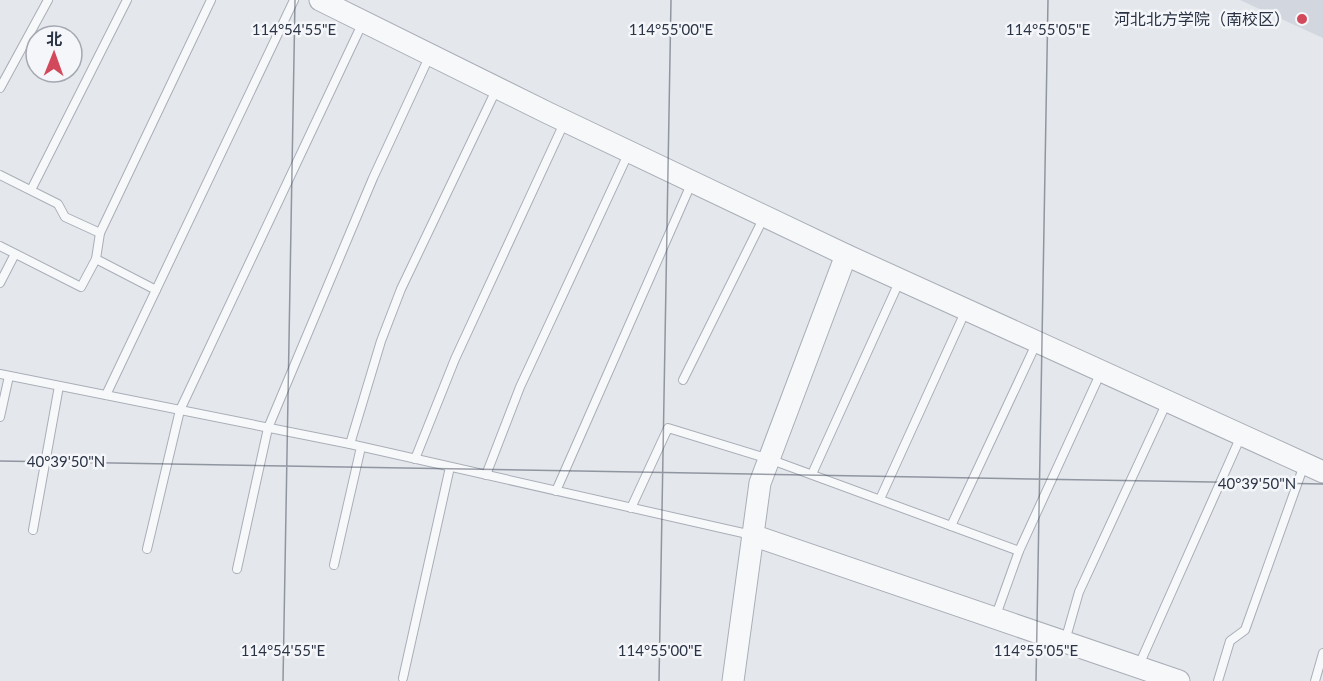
<svg xmlns="http://www.w3.org/2000/svg" width="1323" height="681" viewBox="0 0 1323 681" font-family="Lato,'Noto Sans SC',sans-serif">
	<style>
		.built { fill: #d2d6de }
		.lines { fill: none; stroke-linecap: round; stroke-linejoin: round }
		.service-casing { stroke: #a9aeb7; stroke-width: 10 }
		.tertiary-casing { stroke: #a9aeb7; stroke-width: 23 }
		.service { stroke: #f7f8fa; stroke-width: 8 }
		.tertiary { stroke: #f7f8fa; stroke-width: 21 }
		.ticks { fill: none; stroke: #2b3445; stroke-width: 1.5; stroke-opacity: 0.45 }
		.poi-dot { fill: #d1495b; stroke: #f4f6f9; stroke-width: 2 }
		.labels { text-anchor: middle; stroke-width: 5; stroke-linejoin: round; paint-order: stroke }
		.poi-label { font-size: 16px; fill: #2b3445; stroke: #f4f6f9; text-anchor: end }
		.ticks-label { font-size: 15px; text-anchor: middle; fill: #2b3445; stroke: #f4f6f9; stroke-width: 5; stroke-linejoin: round; paint-order: stroke }
	</style>
	<rect width="100%" height="100%" fill="#e4e7ec"/>
	<path class="built" d="M 1240,0 L 1323,0 L 1323,38 Z"/>
	<g class="lines">
		<g class="service-casing">
			<g id="service">
				<path d="M 0,88 L 48,0"/>
				<path d="M 0,175 L 58,204 L 65,217 L 100,233"/>
				<path d="M 31,190 L 127,0"/>
				<path d="M 0,246 L 81,287 L 96,259"/>
				<path d="M 0,283 L 15,254"/>
				<path d="M 156,290 L 96,259 L 100,233 L 211,0"/>
				<path d="M 0,374 L 350,444 L 752,535"/>
				<path d="M 683,380 L 764,217"/>
				<path d="M 106,395 L 294,0"/>
				<path d="M 0,417 L 9,376"/>
				<path d="M 350,444 L 381,341 L 401,289 L 497,88"/>
				<path d="M 415,459 L 455,359 L 565,121"/>
				<path d="M 812,474 L 900,280"/>
				<path d="M 486,475 L 520,387 L 629,152"/>
				<path d="M 556,491 L 692,182"/>
				<path d="M 880,499 L 966,310"/>
				<path d="M 631,508 L 668,428 L 769,459 L 1019,551"/>
				<path d="M 951,526 L 1037,342"/>
				<path d="M 33,530 L 59,386"/>
				<path d="M 147,549 L 180,410 L 363,22"/>
				<path d="M 334,565 L 361,447"/>
				<path d="M 237,569 L 268,428 L 373,178 L 430,55"/>
				<path d="M 995,618 L 1019,551 L 1101,372"/>
				<path d="M 1065,641 L 1079,592 L 1167,402"/>
				<path d="M 1139,665 L 1241,436"/>
				<path d="M 403,678 L 450,467"/>
				<path d="M 1218,681 L 1230,641 L 1245,630 L 1304,465"/>
				<path d="M 1315,681 L 1323,653"/>
			</g>
		</g>
		<g class="tertiary-casing">
			<g id="tertiary">
				<path d="M 320,0 L 548,113 L 846,255 L 1323,472"/>
				<path d="M 752,535 L 1179,681"/>
				<path d="M 733,681 L 760,483 L 846,255"/>
			</g>
		</g>
		<use href="#service" class="service"/>
		<use href="#tertiary" class="tertiary"/>
	</g>
	<path class="ticks" d="M 0,461 L 1323,484M 283,681 L 295,0M 659,681 L 671,0M 1036,681 L 1048,0"/>
	<circle class="poi-dot" cx="1302" cy="19" r="6"/>
	<g class="labels">
		<g class="poi-label">
			<text x="1290" y="25">河北北方学院（南校区）</text>
		</g>
	</g>
	<g class="ticks-label">
		<text x="294" y="35">114°54'55"E</text>
		<text x="671" y="35">114°55'00"E</text>
		<text x="1048" y="35">114°55'05"E</text>
		<text x="66" y="467">40°39'50"N</text>
		<text x="1257" y="489">40°39'50"N</text>
		<text x="283" y="656">114°54'55"E</text>
		<text x="660" y="656">114°55'00"E</text>
		<text x="1036" y="656">114°55'05"E</text>
	</g>
	<g transform="translate(54 54) rotate(1)"><circle r="28" fill="#f4f6f9" stroke="#a4a8b1" stroke-width="1.5"/>
	<path d="M0-4.5L10 22L0 15L-10 22Z" fill="#d1495b"/>
	<text y="-9" font-size="16" font-weight="bold" text-anchor="middle" fill="#2b3445">北</text>
	</g>
</svg>
